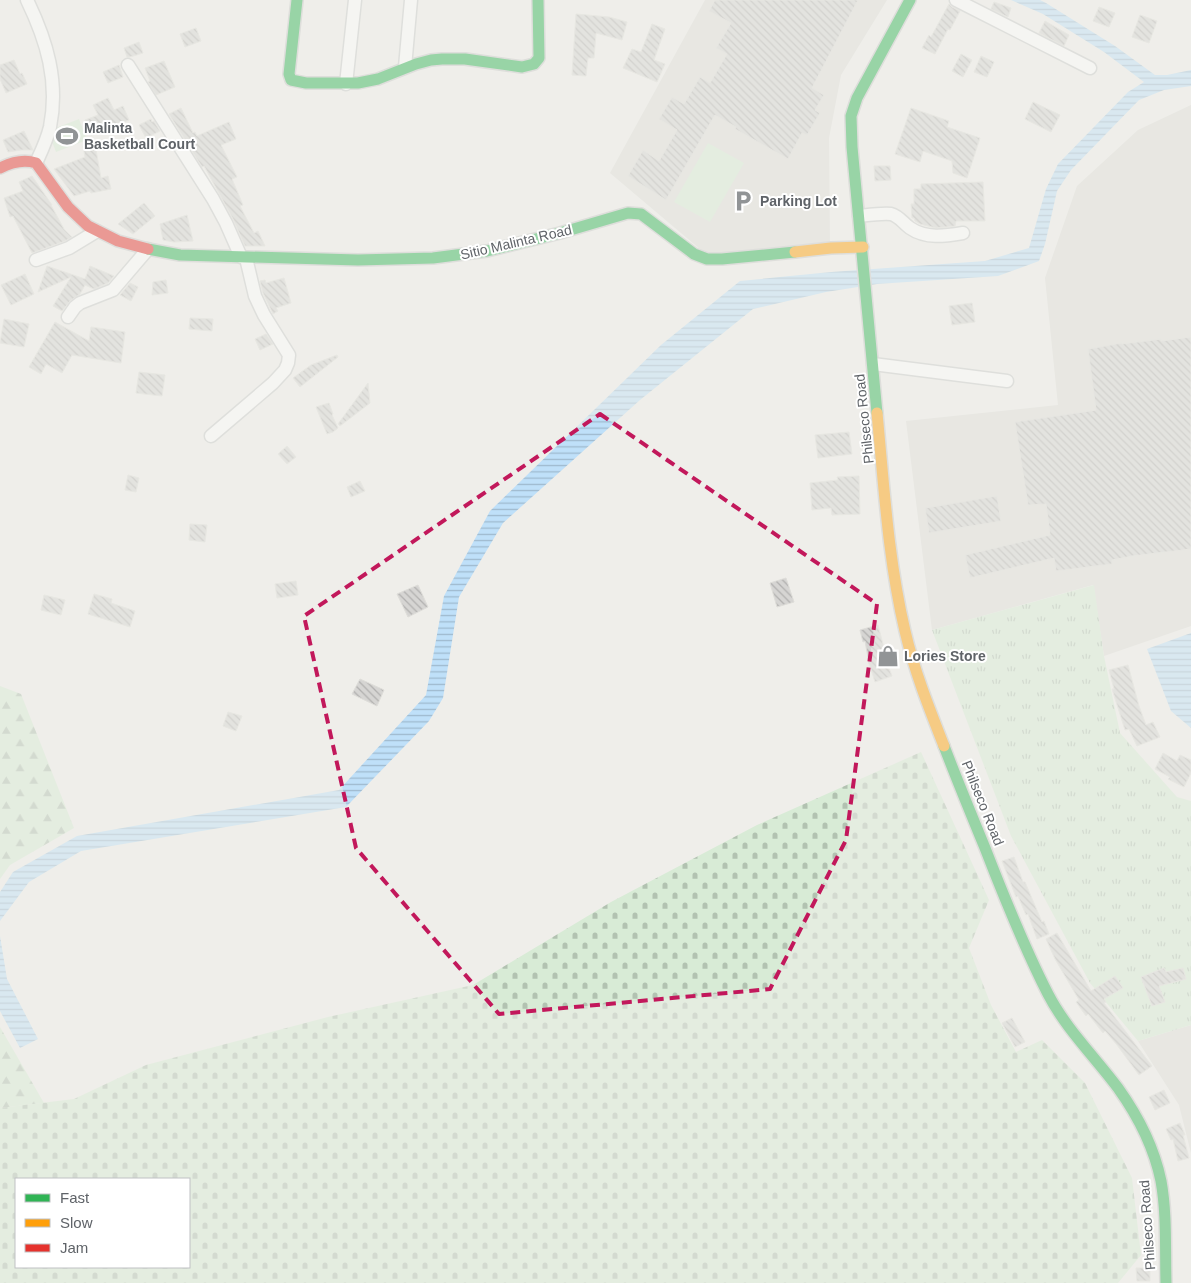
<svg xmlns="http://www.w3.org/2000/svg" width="1191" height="1283" viewBox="0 0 1191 1283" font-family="Arial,sans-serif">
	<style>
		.industrial { fill: #dfddda }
		.grass { fill: url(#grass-tufts) }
		.forest { fill: url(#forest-firs) }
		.cemetery { fill: url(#cemetery-stones); fill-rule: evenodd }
		.pitch { fill: #d8ebd6 }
		.water { fill: url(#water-rules) }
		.building { fill: url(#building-back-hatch); stroke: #deddd9 }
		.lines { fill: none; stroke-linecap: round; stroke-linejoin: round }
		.street-casing { stroke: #cbcccc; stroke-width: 15 }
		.fast-casing { stroke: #cacacb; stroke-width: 14 }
		.slow-casing { stroke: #cacacb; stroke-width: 14 }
		.jam-casing { stroke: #cacacb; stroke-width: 14 }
		.street { stroke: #fdfcfc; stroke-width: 12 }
		.fast { stroke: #30b455; stroke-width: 11 }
		.slow { stroke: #ff9f0a; stroke-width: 11 }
		.jam { stroke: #e5322d; stroke-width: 11 }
		.marked { fill: none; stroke: #c2185b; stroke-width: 4; stroke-dasharray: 10 6; stroke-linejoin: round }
		.labels { text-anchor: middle; stroke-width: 4; stroke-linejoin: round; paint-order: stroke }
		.poi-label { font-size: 14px; font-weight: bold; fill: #5f6368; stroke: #fff; text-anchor: start }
		.street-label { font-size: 14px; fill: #5f6368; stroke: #fff }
	</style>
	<defs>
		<pattern id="grass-tufts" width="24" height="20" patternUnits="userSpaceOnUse" patternTransform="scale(1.25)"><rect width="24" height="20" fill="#d8ebd6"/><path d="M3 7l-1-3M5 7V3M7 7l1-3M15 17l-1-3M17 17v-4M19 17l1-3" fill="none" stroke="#b2c2b1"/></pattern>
		<pattern id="forest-firs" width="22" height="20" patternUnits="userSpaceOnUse" patternTransform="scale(1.25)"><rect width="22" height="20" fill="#d8ebd6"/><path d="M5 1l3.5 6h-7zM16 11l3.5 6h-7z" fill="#b2c2b1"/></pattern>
		<pattern id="cemetery-stones" width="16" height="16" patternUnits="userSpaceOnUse" patternTransform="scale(1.25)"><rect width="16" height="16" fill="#d8ebd6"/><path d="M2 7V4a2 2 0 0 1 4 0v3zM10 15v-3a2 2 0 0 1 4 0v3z" fill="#b2c2b1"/></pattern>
		<pattern id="water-rules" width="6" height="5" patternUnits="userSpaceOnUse" patternTransform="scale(1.25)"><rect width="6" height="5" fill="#bfe0f9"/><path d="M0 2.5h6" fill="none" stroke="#9eb9cd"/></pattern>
		<pattern id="building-back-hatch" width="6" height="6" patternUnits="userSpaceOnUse" patternTransform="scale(1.25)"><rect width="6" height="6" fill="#d6d5d3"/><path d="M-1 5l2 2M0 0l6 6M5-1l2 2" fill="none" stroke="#b1b0af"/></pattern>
	</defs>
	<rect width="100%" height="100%" fill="#efeeea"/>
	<g class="industrial">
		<path d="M 705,0 L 887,0 L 841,75 L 829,138 L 830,250 L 707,255 L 610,173 Z"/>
		<path d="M 1191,105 L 1191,626 L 1104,656 L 1093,585 L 932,630 L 906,421 L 1058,405 L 1045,278 L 1077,186 L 1138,130 Z"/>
		<path d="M 1191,1025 L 1191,1153 L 1179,1105 L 1138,1041 Z"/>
	</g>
	<path class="grass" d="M 1094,585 L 1104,656 L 1120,733 L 1177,797 L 1191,801 L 1191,1025 L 1138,1041 L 1090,983 L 1011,836 L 932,630 Z"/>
	<g class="forest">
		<path d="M 0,686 L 21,694 L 74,828 L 10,865 L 0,879 Z"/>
		<path d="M 0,1027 L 44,1103 L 0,1108 Z"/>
	</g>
	<path class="cemetery" d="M 921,752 L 989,900 L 969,948 L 991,1005 L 1016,1052 L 1042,1040 L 1085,1083 L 1132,1178 L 1141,1255 L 1118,1283 L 0,1283 L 0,1108 L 74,1099 L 146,1065 L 328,1017 L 473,985 L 611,902 L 757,825 ZM 16,1179 L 189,1179 L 189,1267 L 16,1267 Z"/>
	<g class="pitch">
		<path d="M 79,119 L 87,140 L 56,152 L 48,131 Z"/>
		<path d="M 708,143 L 744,163 L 710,222 L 674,202 Z"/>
	</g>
	<g class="water">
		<path d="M 1011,0 L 1040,0 L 1046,3 L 1115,46 L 1155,75 L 1167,75 L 1191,70 L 1191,86 L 1164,90 L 1139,100 L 1071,170 L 1057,191 L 1045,244 L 1039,261 L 998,276 L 877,284 L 826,292 L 753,309 L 640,400 L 503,523 L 459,597 L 443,698 L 429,721 L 346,807 L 81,851 L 29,882 L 0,921 L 0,892 L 13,872 L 77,836 L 339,790 L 426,695 L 444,596 L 490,511 L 661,345 L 740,281 L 831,272 L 985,261 L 1029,248 L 1046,189 L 1058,164 L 1128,92 L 1144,82 L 1104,52 L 1043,14 Z"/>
		<path d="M 1191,633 L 1191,728 L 1171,711 L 1147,649 Z"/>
		<path d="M 0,936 L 7,979 L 38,1039 L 20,1048 L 0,1011 Z"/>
	</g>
	<g class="building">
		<path d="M 715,0 L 858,0 L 812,88 L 824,95 L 815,110 L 820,113 L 807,135 L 802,133 L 788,159 L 735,129 L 736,127 L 715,115 L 666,200 L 628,176 L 643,150 L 659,161 L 677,130 L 659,119 L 672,97 L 684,104 L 700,77 L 710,83 L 727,54 L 716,48 L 731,23 L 709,11 Z"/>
		<path d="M 994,2 L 1011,8 L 1008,17 L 991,9 Z"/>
		<path d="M 949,4 L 952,7 L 960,11 L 950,30 L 948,29 L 935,54 L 922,48 L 929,35 L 931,37 Z"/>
		<path d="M 1099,7 L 1115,13 L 1109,27 L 1093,21 Z"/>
		<path d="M 576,14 L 609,17 L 627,22 L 622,40 L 596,33 L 594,58 L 588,58 L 586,76 L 572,75 Z"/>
		<path d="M 1140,15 L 1157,21 L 1149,43 L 1132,37 Z"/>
		<path d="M 1045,21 L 1069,35 L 1064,46 L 1039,33 Z"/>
		<path d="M 652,24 L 665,29 L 654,60 L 665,64 L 657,82 L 623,68 L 632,49 L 641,52 Z"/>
		<path d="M 196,28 L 201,41 L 185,47 L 180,34 Z"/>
		<path d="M 139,42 L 143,53 L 130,57 L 127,57 L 124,48 Z"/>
		<path d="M 961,54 L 972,60 L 963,77 L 952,71 Z"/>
		<path d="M 981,56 L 994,62 L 987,77 L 974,72 Z"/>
		<path d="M 14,60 L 20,74 L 22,73 L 27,84 L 6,93 L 0,79 L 0,65 Z"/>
		<path d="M 164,61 L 175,87 L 156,95 L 148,82 L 150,81 L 145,68 Z"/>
		<path d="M 119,65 L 123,77 L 108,83 L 103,72 Z"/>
		<path d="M 108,98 L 114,110 L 123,106 L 129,120 L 91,135 L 85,120 L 98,115 L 93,105 Z"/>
		<path d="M 1033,102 L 1060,115 L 1051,132 L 1025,119 Z"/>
		<path d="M 181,108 L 193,133 L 195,132 L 197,136 L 229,122 L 236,139 L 221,145 L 237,177 L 232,179 L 243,205 L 240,206 L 254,233 L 258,231 L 265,246 L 245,246 L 233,219 L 204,166 L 202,167 L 169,114 Z"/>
		<path d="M 911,108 L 949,121 L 947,127 L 980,138 L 967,178 L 953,173 L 952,161 L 923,151 L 920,162 L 895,154 Z"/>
		<path d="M 151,119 L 152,122 L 154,121 L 160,131 L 146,138 L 139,125 Z"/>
		<path d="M 24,131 L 33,150 L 21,150 L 8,152 L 3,140 Z"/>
		<path d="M 95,144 L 101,178 L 108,176 L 111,189 L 91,193 L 90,191 L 74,196 L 54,169 L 85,157 L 83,146 Z"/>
		<path d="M 874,166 L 890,166 L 891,180 L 875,181 Z"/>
		<path d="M 32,176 L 52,205 L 51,205 L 64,229 L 72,237 L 65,241 L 32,253 L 13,216 L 10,217 L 4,198 L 23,191 L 19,182 Z"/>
		<path d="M 983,182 L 985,221 L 956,221 L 955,226 L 936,228 L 920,224 L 915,221 L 914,218 L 912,218 L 911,204 L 914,204 L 914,189 L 921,189 L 921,184 Z"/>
		<path d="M 144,203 L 155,216 L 133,234 L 118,224 Z"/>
		<path d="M 187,215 L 193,241 L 174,242 L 163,240 L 160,224 Z"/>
		<path d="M 47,266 L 85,279 L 90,266 L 114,276 L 108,283 L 94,289 L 85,285 L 80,294 L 70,301 L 62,311 L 53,306 L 71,277 L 38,292 Z"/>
		<path d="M 25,274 L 34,294 L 11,305 L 1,285 Z"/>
		<path d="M 284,278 L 291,303 L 276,308 L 278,311 L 273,314 L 263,293 L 260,281 L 265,280 L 266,283 Z"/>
		<path d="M 166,280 L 168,293 L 152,295 L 153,282 Z"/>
		<path d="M 130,283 L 138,287 L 131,301 L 120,295 Z"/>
		<path d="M 972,303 L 975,322 L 952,325 L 949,306 Z"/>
		<path d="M 190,318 L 213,319 L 212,331 L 189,329 Z"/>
		<path d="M 4,319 L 29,324 L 24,347 L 0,343 Z"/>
		<path d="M 55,322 L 89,341 L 91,327 L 125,332 L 121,363 L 72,355 L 62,373 L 46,364 L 41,374 L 29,367 Z"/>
		<path d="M 266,334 L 273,344 L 260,350 L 255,339 Z"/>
		<path d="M 1191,337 L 1191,549 L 1132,556 L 1112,560 L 1112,564 L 1056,571 L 1054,558 L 970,578 L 965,555 L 1050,535 L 1046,504 L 1028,505 L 1015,422 L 1096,410 L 1088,349 L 1122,343 L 1122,344 L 1161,339 L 1161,341 Z"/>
		<path d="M 337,355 L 338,357 L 300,387 L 293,378 L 311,365 Z"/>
		<path d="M 139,372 L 165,375 L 162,396 L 136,393 Z"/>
		<path d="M 368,383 L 370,403 L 340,426 L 338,424 Z"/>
		<path d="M 329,403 L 333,414 L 332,415 L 338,428 L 333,432 L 327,434 L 316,407 Z"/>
		<path d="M 849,432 L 852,454 L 818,458 L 815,435 Z"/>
		<path d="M 287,446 L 296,457 L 287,464 L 278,454 Z"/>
		<path d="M 128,475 L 139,478 L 136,492 L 125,490 Z"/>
		<path d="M 859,476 L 860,514 L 832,515 L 831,508 L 812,510 L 810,483 L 838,480 L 837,477 Z"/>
		<path d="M 360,481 L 365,491 L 351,497 L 347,487 Z"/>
		<path d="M 997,496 L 1001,521 L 929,533 L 925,508 Z"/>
		<path d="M 190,524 L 207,525 L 205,542 L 189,540 Z"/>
		<path d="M 786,578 L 794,602 L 777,607 L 770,583 Z"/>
		<path d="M 296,581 L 298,595 L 277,598 L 275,584 Z"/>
		<path d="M 418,585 L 428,607 L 408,617 L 397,594 Z"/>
		<path d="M 94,594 L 112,599 L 111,603 L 135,611 L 130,627 L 88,614 Z"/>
		<path d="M 44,595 L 65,600 L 61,615 L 41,610 Z"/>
		<path d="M 878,625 L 884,648 L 888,647 L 891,662 L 887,663 L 892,676 L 875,682 L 869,663 L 865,641 L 863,642 L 860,630 Z"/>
		<path d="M 1128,665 L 1139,706 L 1146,725 L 1153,722 L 1160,737 L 1137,746 L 1129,729 L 1125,730 L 1112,689 L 1114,689 L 1109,670 Z"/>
		<path d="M 360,679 L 384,690 L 377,706 L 352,694 Z"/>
		<path d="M 228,712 L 242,716 L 236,731 L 223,726 Z"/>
		<path d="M 1163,753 L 1177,761 L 1180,755 L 1191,760 L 1191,773 L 1184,787 L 1168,779 L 1170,777 L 1155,769 Z"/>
		<path d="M 1014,857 L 1023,882 L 1025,882 L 1042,922 L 1044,921 L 1049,934 L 1037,939 L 1028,914 L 1026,915 L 1018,896 L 1016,897 L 1002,861 Z"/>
		<path d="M 1057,933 L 1091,991 L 1115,976 L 1123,988 L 1104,999 L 1106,1002 L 1104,1003 L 1152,1066 L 1139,1075 L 1117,1045 L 1105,1031 L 1103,1033 L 1088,1014 L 1086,1016 L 1076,1002 L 1079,1000 L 1055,959 L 1046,939 Z"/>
		<path d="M 1164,968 L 1166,972 L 1183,968 L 1186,979 L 1159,986 L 1165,1002 L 1152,1006 L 1141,977 Z"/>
		<path d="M 1012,1018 L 1025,1042 L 1015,1047 L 1002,1023 Z"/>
		<path d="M 1164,1090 L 1170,1103 L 1155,1110 L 1149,1097 Z"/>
		<path d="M 1180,1123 L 1185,1135 L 1183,1135 L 1189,1158 L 1178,1161 L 1173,1139 L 1171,1140 L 1166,1129 Z"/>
		<path d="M 1136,1268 L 1150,1268 L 1150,1281 L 1137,1281 Z"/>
	</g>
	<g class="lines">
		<g class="street-casing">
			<g id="street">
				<path d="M 27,0 C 47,41 59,82 50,127 C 47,140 41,152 36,163"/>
				<path d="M 956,0 L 1090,68"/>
				<path d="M 128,65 L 213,199 L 226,223 L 241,257"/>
				<path d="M 405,67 L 411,0"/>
				<path d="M 346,84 L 355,0"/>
				<path d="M 859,216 C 868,215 883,213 891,214 C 899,216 903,223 910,228 C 926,239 945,236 963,233"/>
				<path d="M 36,260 L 69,248 L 97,231"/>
				<path d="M 68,317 L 75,307 L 80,303 L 113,290 L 148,249"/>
				<path d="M 873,364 L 1007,381"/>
				<path d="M 211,436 L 273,383 L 285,370 L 288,363 L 289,355 L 264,315 L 255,296 L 246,258"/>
			</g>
		</g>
		<g class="fast-casing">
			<g id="fast">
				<path d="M 297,0 L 289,74 L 291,80 L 306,83 L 358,83 L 378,79 L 416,64 L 431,60 L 442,59 L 465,59 L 522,67 L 534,64 L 539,58 L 538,0"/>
				<path d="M 148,249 L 180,255 L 358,260 L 433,258 L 487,251 L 560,233 L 628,213 L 641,214 L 694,254 L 707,259 L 722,259 L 795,252"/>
				<path d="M 877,413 L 852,147 L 851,116 L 857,98 L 910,0"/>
				<path d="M 944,746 C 957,780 971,814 985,848 C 1004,897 1024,947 1048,994 C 1066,1029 1095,1057 1118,1088 C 1138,1116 1154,1147 1161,1181 C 1167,1214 1165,1249 1166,1283"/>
			</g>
		</g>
		<g class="slow-casing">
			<g id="slow">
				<path d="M 795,252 L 831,248 L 863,247"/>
				<path d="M 877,413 C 884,486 888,559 905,631 C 914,670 929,708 944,746"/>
			</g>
		</g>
		<g class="jam-casing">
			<path id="jam" d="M 0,168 C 12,162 23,159 36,163 L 68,207 L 88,226 L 118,241 L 148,249"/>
		</g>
		<use href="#street" class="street"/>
		<use href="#fast" class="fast"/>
		<use href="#slow" class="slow"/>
		<use href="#jam" class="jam"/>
	</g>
	<path d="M0 0H1191V1283H0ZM 600,414 L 877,604 L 846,840 L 770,989 L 499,1014 L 356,848 L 304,616 Z" fill="#efeeea" fill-opacity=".55" fill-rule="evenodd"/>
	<path class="marked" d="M 600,414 L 877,604 L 846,840 L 770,989 L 499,1014 L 356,848 L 304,616 Z"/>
	<defs>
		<g id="stadium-bare" transform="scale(1.725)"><path d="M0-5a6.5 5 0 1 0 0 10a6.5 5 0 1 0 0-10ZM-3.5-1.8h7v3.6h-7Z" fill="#919496" stroke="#fff" stroke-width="2.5" paint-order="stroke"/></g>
		<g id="parking-bare" transform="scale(1.725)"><path d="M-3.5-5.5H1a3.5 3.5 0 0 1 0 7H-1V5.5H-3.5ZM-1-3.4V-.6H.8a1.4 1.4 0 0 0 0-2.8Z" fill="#919496" stroke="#fff" stroke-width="2.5" paint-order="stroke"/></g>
		<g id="shop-bare" transform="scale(1.725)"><path d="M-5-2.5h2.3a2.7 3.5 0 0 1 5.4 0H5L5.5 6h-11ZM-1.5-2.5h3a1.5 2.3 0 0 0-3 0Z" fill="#919496" stroke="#fff" stroke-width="2.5" paint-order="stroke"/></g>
	</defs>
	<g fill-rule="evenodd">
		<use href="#stadium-bare" x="67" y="136"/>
		<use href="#parking-bare" x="743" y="201"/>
		<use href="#shop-bare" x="888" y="656"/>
	</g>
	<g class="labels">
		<g class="poi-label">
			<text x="84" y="133">Malinta<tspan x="84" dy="16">Basketball Court</tspan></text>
			<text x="760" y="206">Parking Lot</text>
			<text x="904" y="661">Lories Store</text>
		</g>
		<g class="street-label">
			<text transform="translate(516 242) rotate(-13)" y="5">Sitio Malinta Road</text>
			<text transform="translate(864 419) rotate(-96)" y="5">Philseco Road</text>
			<text transform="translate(983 803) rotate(68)" y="5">Philseco Road</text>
			<text transform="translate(1147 1225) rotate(-94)" y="5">Philseco Road</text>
		</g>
	</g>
	<rect x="15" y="1178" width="175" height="90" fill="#ffffff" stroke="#bfc1c3"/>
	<rect x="25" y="1194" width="25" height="8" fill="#30b455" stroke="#bfc1c3"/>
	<text x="60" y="1203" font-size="15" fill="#5f6368">Fast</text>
	<rect x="25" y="1219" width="25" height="8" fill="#ff9f0a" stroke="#bfc1c3"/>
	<text x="60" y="1228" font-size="15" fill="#5f6368">Slow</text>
	<rect x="25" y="1244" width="25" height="8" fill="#e5322d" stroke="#bfc1c3"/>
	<text x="60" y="1253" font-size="15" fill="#5f6368">Jam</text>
</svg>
